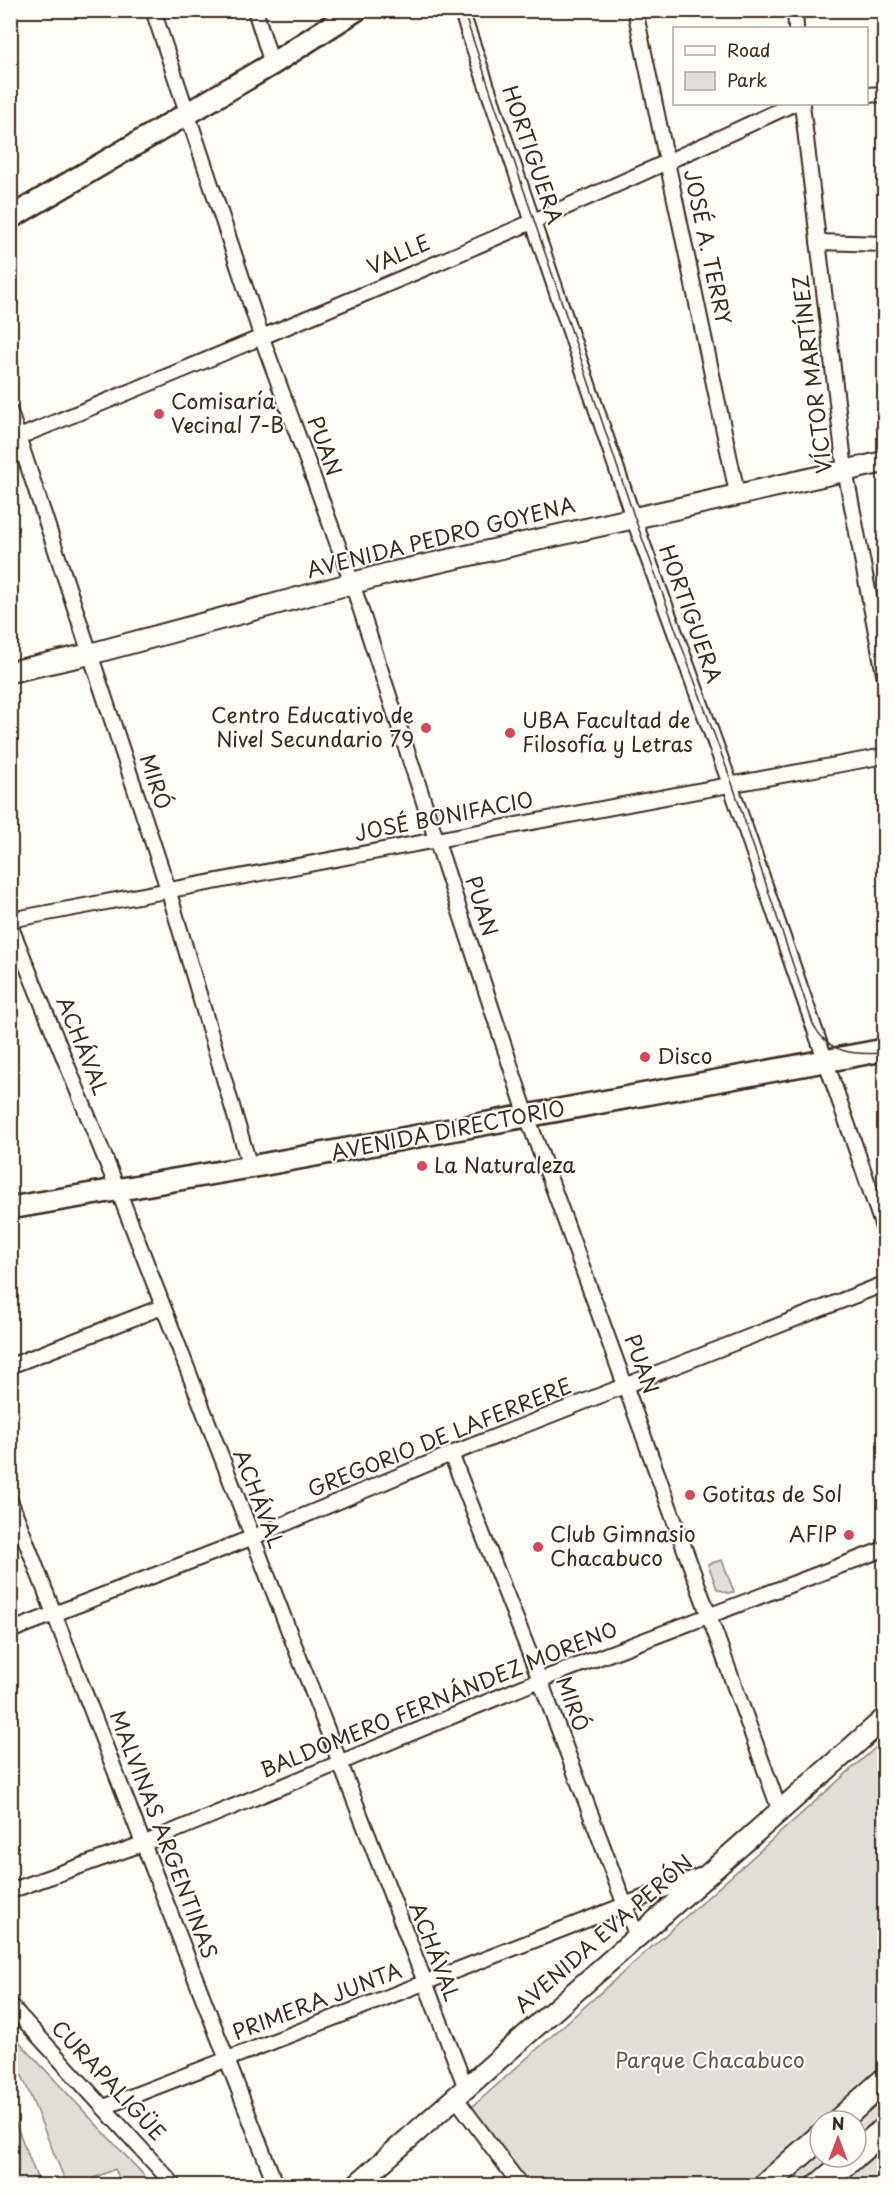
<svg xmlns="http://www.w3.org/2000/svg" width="895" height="2196" viewBox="0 0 895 2196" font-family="'Playpen Sans',sans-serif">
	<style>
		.green { fill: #e1ded7; stroke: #8e847a; stroke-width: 1.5; fill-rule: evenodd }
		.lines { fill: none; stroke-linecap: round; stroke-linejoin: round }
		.street-casing { stroke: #3b2a1e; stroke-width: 18 }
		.secondary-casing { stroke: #3b2a1e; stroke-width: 24 }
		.primary-casing { stroke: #3b2a1e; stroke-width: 26 }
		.highway-casing { stroke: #3b2a1e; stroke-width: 28 }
		.street { stroke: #fdfcf7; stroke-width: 14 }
		.secondary { stroke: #fdfcf7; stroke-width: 20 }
		.primary { stroke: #fdfcf7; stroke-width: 21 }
		.highway { stroke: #fdfcf7; stroke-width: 24 }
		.tram { stroke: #3b2a1e; stroke-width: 1.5 }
		.poi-dot { fill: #d1495b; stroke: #fdfcf7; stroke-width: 2 }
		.labels { text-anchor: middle; stroke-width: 4.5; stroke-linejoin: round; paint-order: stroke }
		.street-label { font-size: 21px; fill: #3b2a1e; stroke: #fdfcf7 }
		.poi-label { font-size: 21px; fill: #3b2a1e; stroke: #fdfcf7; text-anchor: start }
		.park-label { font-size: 21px; fill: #64574c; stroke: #fdfcf7 }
	</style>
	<rect width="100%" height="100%" fill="#fdfcf7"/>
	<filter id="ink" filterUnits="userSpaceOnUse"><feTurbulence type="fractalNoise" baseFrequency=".0167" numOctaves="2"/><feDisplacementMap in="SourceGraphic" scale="12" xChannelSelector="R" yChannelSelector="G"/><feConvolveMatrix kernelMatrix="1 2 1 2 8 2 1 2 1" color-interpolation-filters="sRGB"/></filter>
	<g filter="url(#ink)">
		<g class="green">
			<path d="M 722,1560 L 734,1592 L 728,1593 L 717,1589 L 708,1564 Z"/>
			<path d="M 884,1740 L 884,2185 L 529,2185 L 472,2107 ZM 820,2121 L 856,2121 L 856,2157 L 820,2157 Z"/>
			<path d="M 10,2033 L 11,2033 L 153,2185 L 122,2185 L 115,2169 L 94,2178 L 97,2185 L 67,2185 L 16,2061 L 11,2063 Z"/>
			<path d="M 10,2112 L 11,2112 L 40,2185 L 11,2185 Z"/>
		</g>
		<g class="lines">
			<g class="street-casing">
				<g id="street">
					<path d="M 153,10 L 262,338 L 352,583 L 527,1116 L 780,1811"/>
					<path d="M 255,10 L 272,64"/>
					<path d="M 461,10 L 633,517 L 730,784 L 884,1230"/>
					<path d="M 635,10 L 737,493"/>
					<path d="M 795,10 L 796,28"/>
					<path d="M 866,95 L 884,94"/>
					<path d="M 802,104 L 845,470 L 884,674"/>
					<path d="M 818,242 L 884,244"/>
					<path d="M 10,412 L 168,889 L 250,1167"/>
					<path d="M 19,437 C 279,331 539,223 793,104"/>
					<path d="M 10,920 L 884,756"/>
					<path d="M 10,925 L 118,1190 L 466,2088"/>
					<path d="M 10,1366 L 162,1307"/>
					<path d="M 451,1454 L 540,1680 L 637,1937"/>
					<path d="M 10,1500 L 276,2186"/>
					<path d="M 10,1631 L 251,1538 L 451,1454 L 884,1284"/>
					<path d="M 10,1891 L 145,1843 L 540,1680 L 884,1549"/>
					<path d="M 10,2005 L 175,2186"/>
					<path d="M 455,2097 L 521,2186"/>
					<path d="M 104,2107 L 702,1875"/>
				</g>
			</g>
			<g class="secondary-casing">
				<g id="secondary">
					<path d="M 10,672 L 90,654 L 390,573 L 884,462"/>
					<path d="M 355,2186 L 884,1719"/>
				</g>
			</g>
			<g class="primary-casing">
				<g id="primary">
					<path d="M 10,218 L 272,64 L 356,10"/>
					<path d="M 10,1208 L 250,1167 L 884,1050"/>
				</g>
			</g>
			<g class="highway-casing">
				<g id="highway">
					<path d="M 839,2121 L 884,2081"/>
					<path d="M 856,2154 L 884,2130"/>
					<path d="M 765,2186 L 820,2137"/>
					<path d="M 819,2186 L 853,2157"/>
				</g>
			</g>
			<use href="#street" class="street"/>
			<use href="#secondary" class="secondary"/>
			<use href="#primary" class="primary"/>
			<use href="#highway" class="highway"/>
			<path class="tram" d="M 463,10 L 634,516 L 732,783 L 813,1024 C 829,1054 853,1055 884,1053"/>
		</g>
	</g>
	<g class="poi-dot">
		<circle cx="159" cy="414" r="6"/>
		<circle cx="426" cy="728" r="6"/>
		<circle cx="510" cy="733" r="6"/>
		<circle cx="645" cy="1057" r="6"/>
		<circle cx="422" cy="1166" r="6"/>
		<circle cx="690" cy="1495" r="6"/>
		<circle cx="849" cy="1535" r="6"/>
		<circle cx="538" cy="1547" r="6"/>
	</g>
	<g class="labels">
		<g class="street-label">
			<text transform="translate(532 155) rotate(71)" y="7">HORTIGUERA</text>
			<text transform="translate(707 247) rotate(78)" y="7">JOSÉ A. TERRY</text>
			<text transform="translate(399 255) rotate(-24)" y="7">VALLE</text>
			<text transform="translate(813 374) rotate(-97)" y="7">VÍCTOR MARTÍNEZ</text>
			<text transform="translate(324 446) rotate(70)" y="7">PUAN</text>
			<text transform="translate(441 538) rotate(-14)" y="7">AVENIDA PEDRO GOYENA</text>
			<text transform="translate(690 614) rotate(70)" y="7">HORTIGUERA</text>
			<text transform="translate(155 782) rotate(72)" y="7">MIRÓ</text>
			<text transform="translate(444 817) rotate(-11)" y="7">JOSÉ BONIFACIO</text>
			<text transform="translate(481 906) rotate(72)" y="7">PUAN</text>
			<text transform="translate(82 1046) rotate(68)" y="7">ACHÁVAL</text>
			<text transform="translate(448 1131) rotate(-11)" y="7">AVENIDA DIRECTORIO</text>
			<text transform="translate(641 1364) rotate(70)" y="7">PUAN</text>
			<text transform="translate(440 1438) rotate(-22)" y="7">GREGORIO DE LAFERRERE</text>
			<text transform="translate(258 1499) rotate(69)" y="7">ACHÁVAL</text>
			<text transform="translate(439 1700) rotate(-22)" y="7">BALDOMERO FERNÁNDEZ MORENO</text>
			<text transform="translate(572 1704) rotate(70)" y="7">MIRÓ</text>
			<text transform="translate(163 1835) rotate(69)" y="7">MALVINAS ARGENTINAS</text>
			<text transform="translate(604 1934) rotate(-41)" y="7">AVENIDA EVA PERÓN</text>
			<text transform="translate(434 1952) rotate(69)" y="7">ACHÁVAL</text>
			<text transform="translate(317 2002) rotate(-21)" y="7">PRIMERA JUNTA</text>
			<text transform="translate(108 2081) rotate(47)" y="7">CURAPALIGÜE</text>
		</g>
		<g class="poi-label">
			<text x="171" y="409">Comisaría<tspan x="171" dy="24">Vecinal 7-B</tspan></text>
			<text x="414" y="723" text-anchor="end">Centro Educativo de<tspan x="414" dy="24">Nivel Secundario 79</tspan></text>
			<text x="522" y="728">UBA Facultad de<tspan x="522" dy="24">Filosofía y Letras</tspan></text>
			<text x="657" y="1064">Disco</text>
			<text x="434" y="1173">La Naturaleza</text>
			<text x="702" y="1502">Gotitas de Sol</text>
			<text x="550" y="1542">Club Gimnasio<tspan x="550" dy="24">Chacabuco</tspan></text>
			<text x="837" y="1542" text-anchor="end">AFIP</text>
		</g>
		<g class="park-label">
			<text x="710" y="2068">Parque Chacabuco</text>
		</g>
	</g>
	<rect width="895" height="2196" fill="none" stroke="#fdfcf7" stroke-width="36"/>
	<rect x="18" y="18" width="859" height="2160" fill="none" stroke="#3b2a1e" stroke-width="2" filter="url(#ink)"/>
	<rect x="673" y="27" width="195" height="78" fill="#fdfcf7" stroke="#afa8a0" stroke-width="1.5"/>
	<rect x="685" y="46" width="30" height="9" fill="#fdfcf7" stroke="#afa8a0" stroke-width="1.5"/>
	<text x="727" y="57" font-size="18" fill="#3b2a1e">Road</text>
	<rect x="685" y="72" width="30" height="18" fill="#e1ded7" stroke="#afa8a0" stroke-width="1.5"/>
	<text x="727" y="87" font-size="18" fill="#3b2a1e">Park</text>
	<g transform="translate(838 2139)"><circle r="28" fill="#fdfcf7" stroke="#afa8a0" stroke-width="1.5"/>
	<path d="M0-4.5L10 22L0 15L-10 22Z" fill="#d1495b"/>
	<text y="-9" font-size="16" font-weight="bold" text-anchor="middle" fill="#3b2a1e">N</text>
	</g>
</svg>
